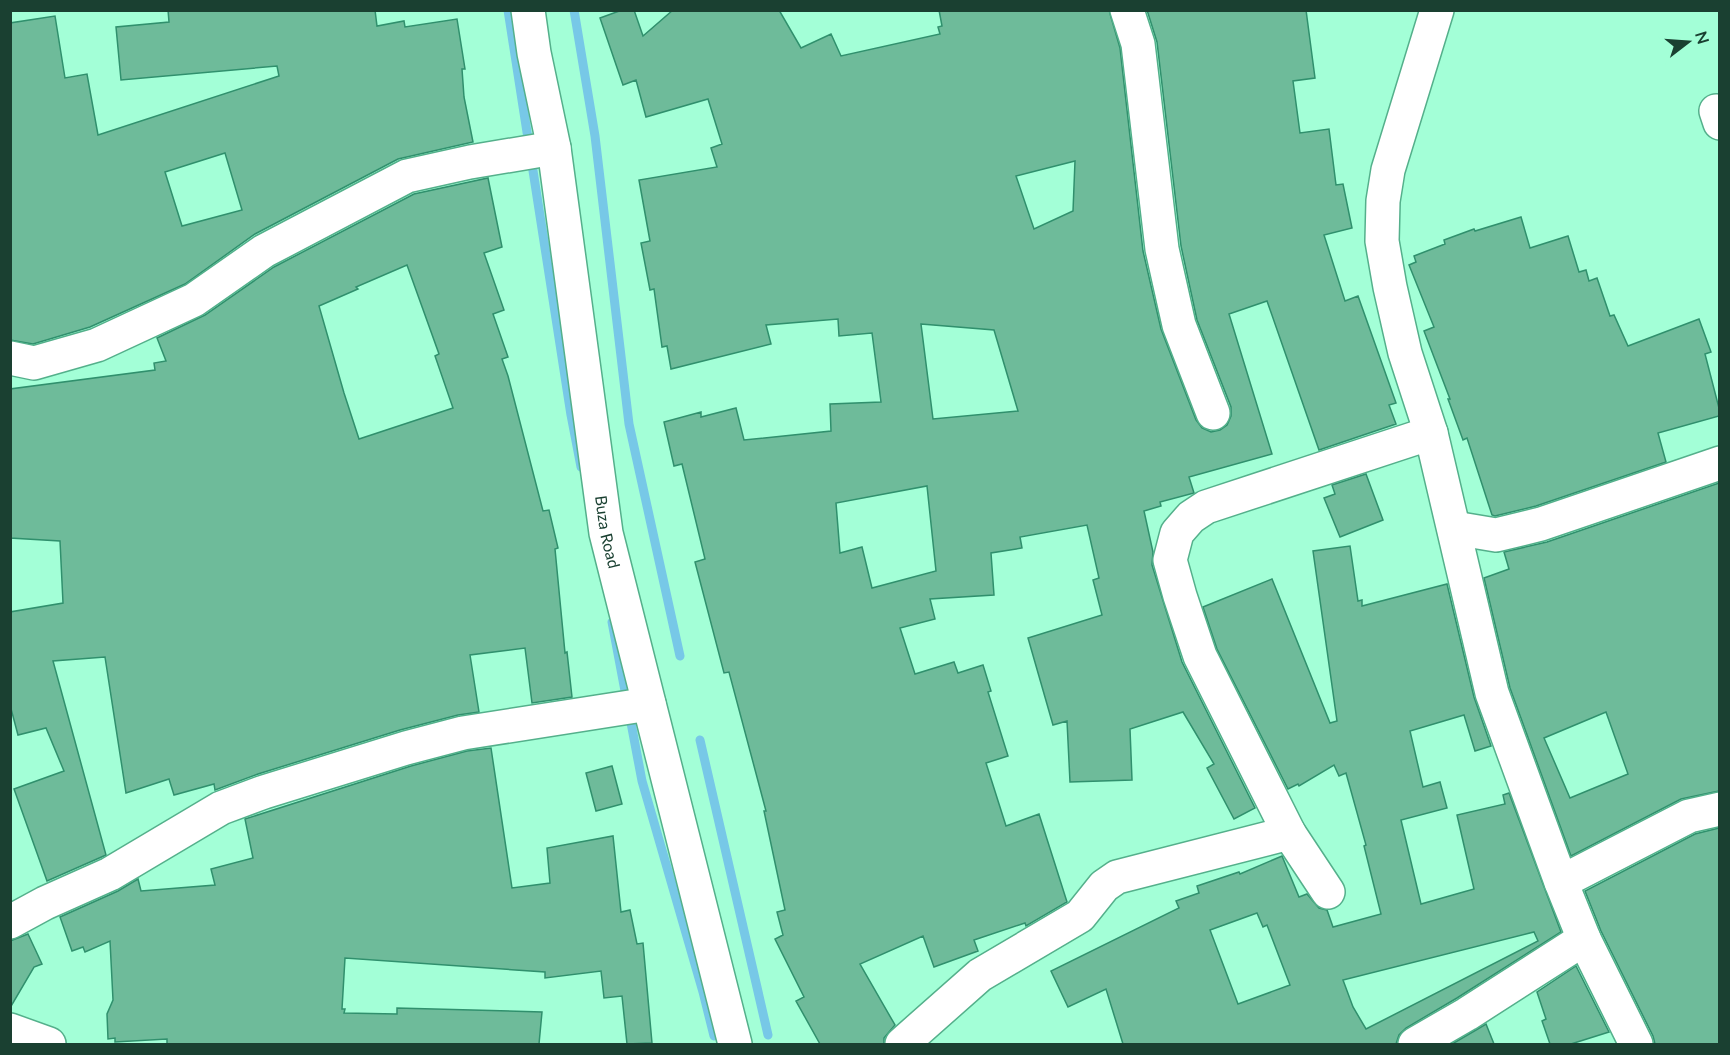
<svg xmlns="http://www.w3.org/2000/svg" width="1730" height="1055" viewBox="0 0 1730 1055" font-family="Lato,sans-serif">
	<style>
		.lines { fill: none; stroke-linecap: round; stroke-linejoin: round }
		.stream { stroke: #77c8e7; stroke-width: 9 }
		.building { fill: #6ebb9a; stroke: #30906d; stroke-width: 1.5; fill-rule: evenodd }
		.street-casing { stroke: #54b08b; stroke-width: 36 }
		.secondary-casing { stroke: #54b08b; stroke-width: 36 }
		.street { stroke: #fff; stroke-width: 33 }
		.secondary { stroke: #fff; stroke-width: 33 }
		.labels { text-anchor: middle; stroke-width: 4.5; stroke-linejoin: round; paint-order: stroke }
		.street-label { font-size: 16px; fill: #1a4031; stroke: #a3ffd7 }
	</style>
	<rect width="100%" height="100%" fill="#a3ffd7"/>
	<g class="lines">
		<g class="stream">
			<path d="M 508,10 L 571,415 L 581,467"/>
			<path d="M 574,10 L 595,136 L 629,424 L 680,656"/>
			<path d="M 612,622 L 642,781 L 703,992 L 714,1036"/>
			<path d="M 700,740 L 768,1035"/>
		</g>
	</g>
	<g class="building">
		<path d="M 168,10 L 375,10 L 377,26 L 404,21 L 405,27 L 457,19 L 465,69 L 462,69 L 464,97 L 473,142 L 398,159 L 255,234 L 185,284 L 90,327 L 33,344 L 10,340 L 10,23 L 55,16 L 65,78 L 87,74 L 98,135 L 279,76 L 277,66 L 121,80 L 116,27 L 169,22 ZM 225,153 L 242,210 L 182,226 L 165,172 Z"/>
		<path d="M 622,10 L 634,10 L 643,36 L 673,10 L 779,10 L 801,48 L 831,34 L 841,56 L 940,34 L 938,27 L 942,26 L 939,10 L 1109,10 L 1120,48 L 1143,251 L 1161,329 L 1196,420 L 1202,428 L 1211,432 L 1220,430 L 1227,425 L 1231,416 L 1231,407 L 1197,320 L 1181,246 L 1157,42 L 1147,10 L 1306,10 L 1315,78 L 1293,81 L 1300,133 L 1329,129 L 1336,185 L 1343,184 L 1352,228 L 1324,235 L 1345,301 L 1358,296 L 1396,403 L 1389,405 L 1396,424 L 1319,450 L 1267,301 L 1229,314 L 1272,454 L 1189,477 L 1194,493 L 1160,502 L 1161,506 L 1144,511 L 1153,552 L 1152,565 L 1182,662 L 1255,808 L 1234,819 L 1207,768 L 1214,764 L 1183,712 L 1130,729 L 1132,780 L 1070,782 L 1067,721 L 1053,725 L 1028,638 L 1102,615 L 1093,580 L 1099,578 L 1087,525 L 1020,537 L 1022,548 L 991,553 L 994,595 L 930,599 L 935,619 L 900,628 L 915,674 L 954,662 L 958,673 L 983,665 L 991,691 L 988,692 L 1008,756 L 986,763 L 1006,826 L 1039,814 L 1067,902 L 1026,926 L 1025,923 L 974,940 L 978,951 L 934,967 L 923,936 L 860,964 L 895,1025 L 884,1038 L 884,1044 L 820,1044 L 796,1001 L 804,997 L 775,939 L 783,935 L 777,912 L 785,910 L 764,811 L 766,811 L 729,672 L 724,673 L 695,562 L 705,559 L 682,464 L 674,466 L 664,422 L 701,412 L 701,417 L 736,408 L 744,440 L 831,431 L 830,404 L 881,402 L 872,333 L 839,336 L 838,319 L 766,325 L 771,344 L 671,369 L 667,346 L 662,347 L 654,289 L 650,290 L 641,243 L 650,241 L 639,180 L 717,167 L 711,148 L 722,144 L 708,99 L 646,117 L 636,80 L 623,85 L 600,18 ZM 1075,161 L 1073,211 L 1034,229 L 1016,176 ZM 921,324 L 994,330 L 1018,411 L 933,419 ZM 927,486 L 936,571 L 872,588 L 862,547 L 840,553 L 836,503 Z"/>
		<path d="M 488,178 L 502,247 L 484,253 L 504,310 L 493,314 L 508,357 L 502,359 L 508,376 L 543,511 L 549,510 L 558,548 L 555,549 L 565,653 L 567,652 L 572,697 L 532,703 L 525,648 L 470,655 L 479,712 L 458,715 L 400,730 L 258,774 L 215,790 L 214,784 L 174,795 L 169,779 L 126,793 L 105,657 L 53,661 L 106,855 L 47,881 L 14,789 L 64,771 L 46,728 L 18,735 L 10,705 L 10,612 L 63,603 L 60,541 L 10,538 L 10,389 L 155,370 L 154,363 L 166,361 L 157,338 L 205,315 L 274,267 L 414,194 ZM 407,265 L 439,354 L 435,356 L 453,408 L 359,439 L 344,393 L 319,306 L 358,289 L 356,287 Z"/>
		<path d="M 1521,217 L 1530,248 L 1568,236 L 1579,272 L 1586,270 L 1589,281 L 1597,278 L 1610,316 L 1614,315 L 1628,346 L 1699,319 L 1711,352 L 1705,354 L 1719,408 L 1719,416 L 1658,433 L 1666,462 L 1536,506 L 1495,516 L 1492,515 L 1467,438 L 1463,440 L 1448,399 L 1450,399 L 1424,331 L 1434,327 L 1409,265 L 1416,262 L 1414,256 L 1445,244 L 1444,240 L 1474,229 L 1475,231 Z"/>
		<path d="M 1366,474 L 1383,520 L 1340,537 L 1324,498 L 1335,494 L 1332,485 Z"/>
		<path d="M 1719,483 L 1719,791 L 1681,799 L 1571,856 L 1510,688 L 1484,578 L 1509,569 L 1504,552 L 1547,542 ZM 1606,712 L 1628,774 L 1570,798 L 1544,738 Z"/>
		<path d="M 1350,546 L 1358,601 L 1362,600 L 1362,606 L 1447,584 L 1474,697 L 1491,746 L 1475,751 L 1464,715 L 1410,731 L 1423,787 L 1440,782 L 1447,808 L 1401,820 L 1421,904 L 1474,889 L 1457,815 L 1505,804 L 1503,795 L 1509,793 L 1561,932 L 1457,998 L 1406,1028 L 1399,1035 L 1396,1044 L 1123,1044 L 1106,989 L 1068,1007 L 1051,971 L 1179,908 L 1176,901 L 1199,893 L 1197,886 L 1239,872 L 1240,874 L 1282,856 L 1299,897 L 1307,894 L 1319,908 L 1327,910 L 1333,927 L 1381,914 L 1364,846 L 1366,845 L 1346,773 L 1339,776 L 1334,765 L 1299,786 L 1298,784 L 1288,789 L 1217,649 L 1203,607 L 1272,579 L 1330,723 L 1337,721 L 1313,551 ZM 1257,913 L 1263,927 L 1267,925 L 1290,985 L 1238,1004 L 1210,930 ZM 1534,932 L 1538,941 L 1366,1029 L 1353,1007 L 1343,980 Z"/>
		<path d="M 491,748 L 512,888 L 550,883 L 547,848 L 613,836 L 621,912 L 630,910 L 637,944 L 643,943 L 652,1043 L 627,1044 L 622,996 L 604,998 L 601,971 L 545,978 L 545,972 L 345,958 L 342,1009 L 345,1009 L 344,1013 L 397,1014 L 397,1008 L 542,1012 L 539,1044 L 167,1044 L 167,1039 L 115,1042 L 115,1038 L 108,1039 L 107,1014 L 113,1000 L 110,941 L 85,952 L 83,947 L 72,951 L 60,917 L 118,891 L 138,879 L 141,891 L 215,885 L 211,869 L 253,858 L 245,819 L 411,766 L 467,751 Z"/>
		<path d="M 612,766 L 622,804 L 596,811 L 586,773 Z"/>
		<path d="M 1719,828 L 1719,1044 L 1655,1044 L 1653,1036 L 1601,931 L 1585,891 L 1695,834 Z"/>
		<path d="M 28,934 L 42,964 L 34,967 L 10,1008 L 10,941 Z"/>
		<path d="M 1576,966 L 1609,1032 L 1571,1044 L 1550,1044 L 1542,1021 L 1546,1019 L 1537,992 Z"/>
		<path d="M 1486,1024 L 1494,1044 L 1452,1044 L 1476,1030 Z"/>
	</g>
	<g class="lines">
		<g class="street-casing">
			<g id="street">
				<path d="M 1127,10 L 1138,44 L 1162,249 L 1179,325 L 1213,413"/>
				<path d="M 1437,10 L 1388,170 L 1383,201 L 1382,241 L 1390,287 L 1405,353 L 1431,433 L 1492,693 L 1561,882 L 1584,939 L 1636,1044"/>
				<path d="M 1716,111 L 1720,123"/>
				<path d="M 10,358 L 34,363 L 97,345 L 194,300 L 264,251 L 407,176 L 470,162 L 554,148"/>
				<path d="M 1454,528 L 1496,535 L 1541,524 L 1720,463"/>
				<path d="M 1561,882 L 1689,816 L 1720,809"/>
				<path d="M 1328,892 L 1289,833 L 1200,656 L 1180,596 L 1170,560 L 1177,533 L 1191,517 L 1206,507 L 1431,433"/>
				<path d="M 10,922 L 45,903 L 110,874 L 221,808 L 264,792 L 406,748 L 463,733 L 649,704"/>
				<path d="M 10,1030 L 49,1044"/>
				<path d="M 902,1044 L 980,975 L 1080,916 L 1104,886 L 1117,877 L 1289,833"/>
				<path d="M 1415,1044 L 1467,1014 L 1584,939"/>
			</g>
		</g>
		<g class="secondary-casing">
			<g id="secondary">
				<path id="s1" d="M 528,10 L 534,53 L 554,148 L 606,533 L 735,1044"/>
			</g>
		</g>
		<use href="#street" class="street"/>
		<use href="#secondary" class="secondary"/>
	</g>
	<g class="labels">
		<g class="street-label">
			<text dy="6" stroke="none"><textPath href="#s1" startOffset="528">Buza Road</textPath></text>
		</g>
	</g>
	<rect width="1730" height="1055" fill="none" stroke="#1a4031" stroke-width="24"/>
	<g transform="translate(1688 42) rotate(73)" stroke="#a3ffd7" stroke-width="4.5" paint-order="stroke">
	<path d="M0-4.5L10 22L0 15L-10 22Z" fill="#1a4031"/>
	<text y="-9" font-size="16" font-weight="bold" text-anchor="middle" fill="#1a4031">N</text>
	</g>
</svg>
